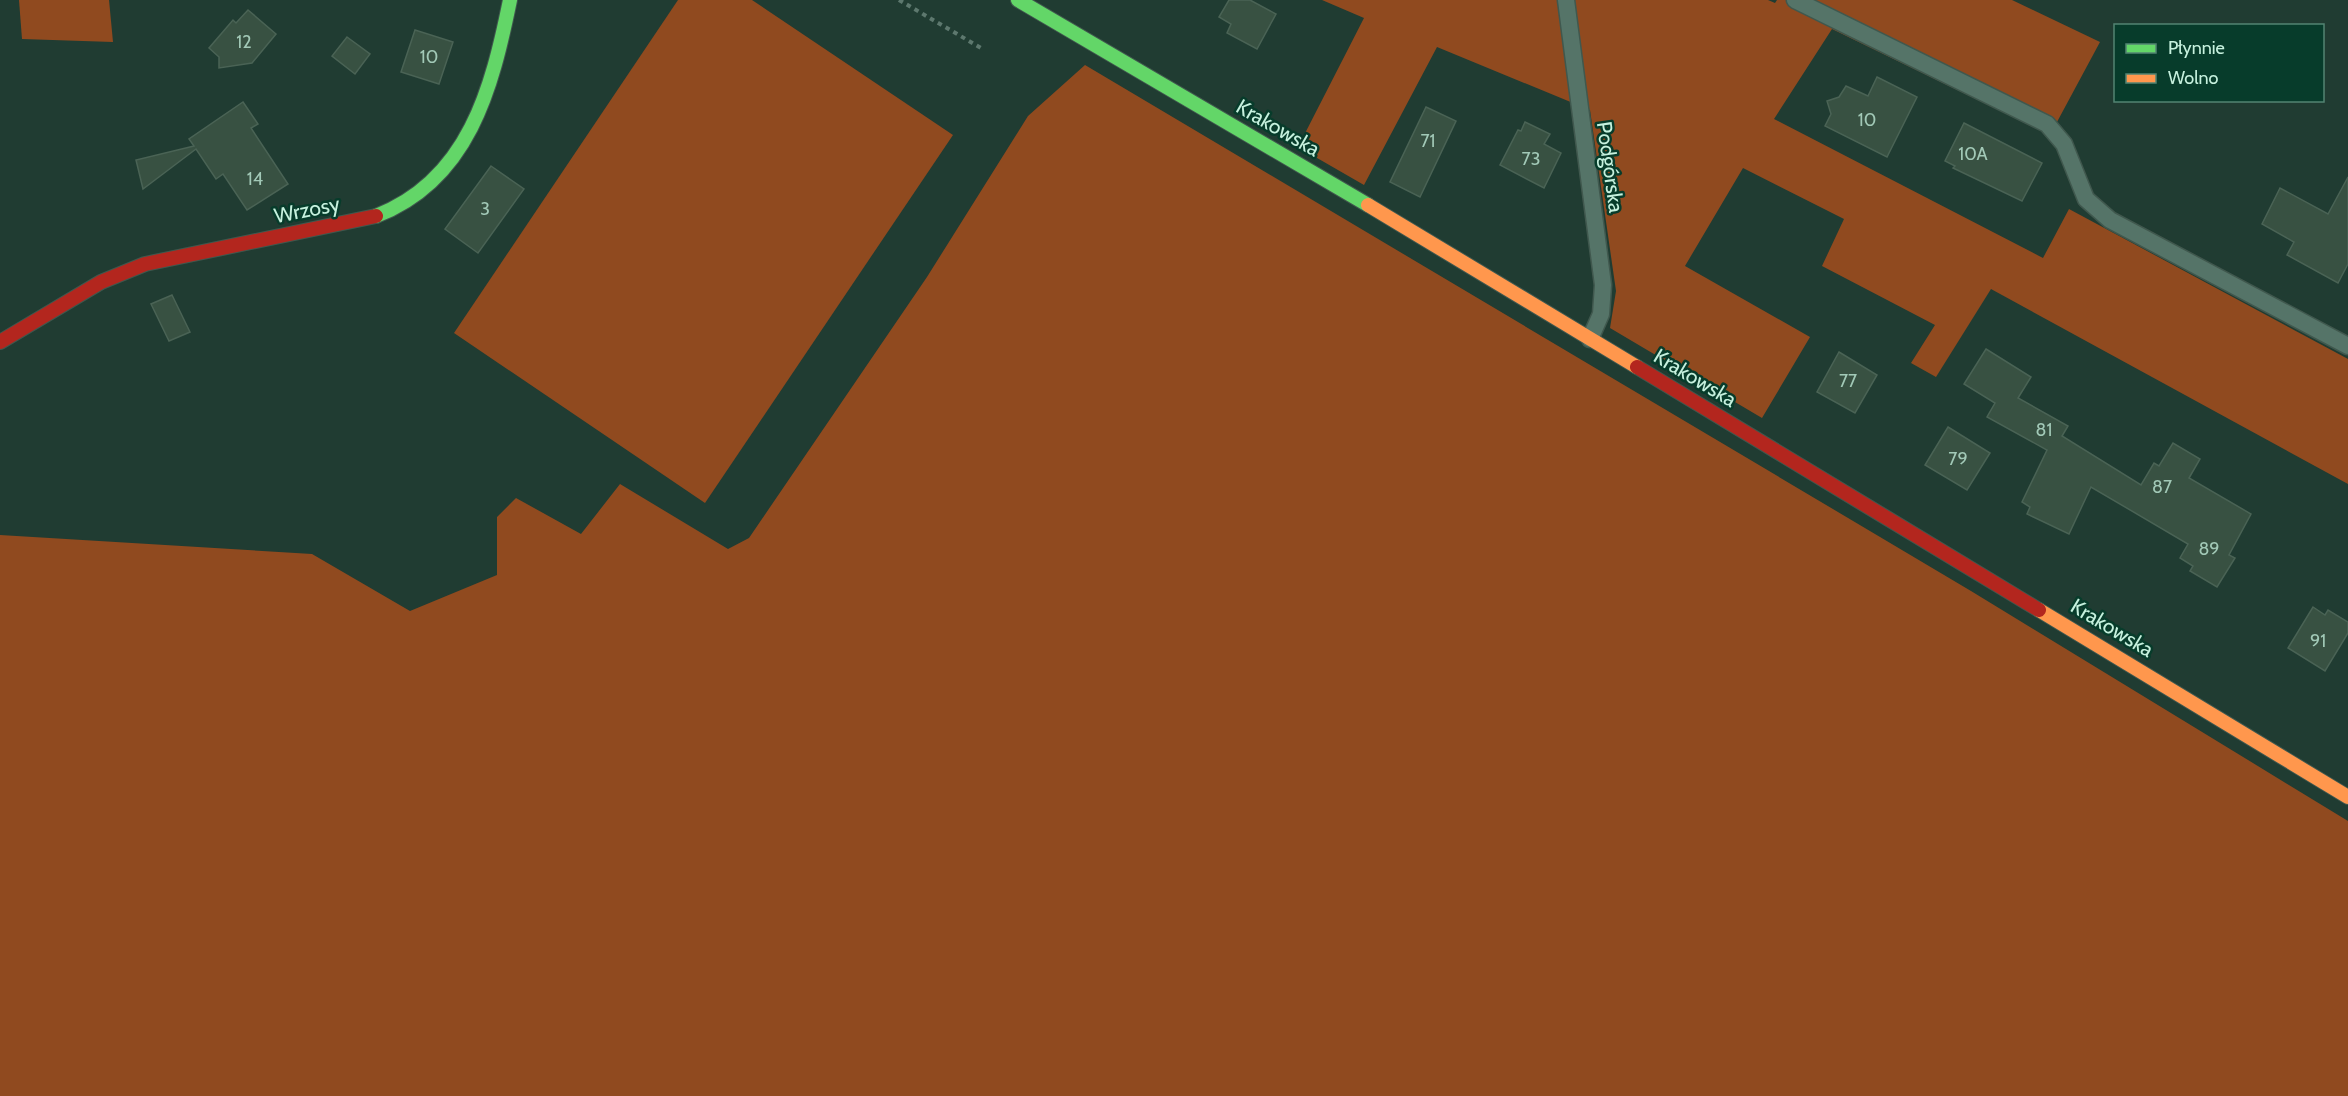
<svg xmlns="http://www.w3.org/2000/svg" width="2348" height="1096" viewBox="0 0 2348 1096" font-family="Cabin,sans-serif">
	<style>
		.green { fill: #904a1f }
		.building { fill: #385142; stroke: #4a6355; stroke-width: 1.5 }
		.lines { fill: none; stroke-linecap: round; stroke-linejoin: round }
		.lane-casing { stroke: #40584e; stroke-width: 19 }
		.fast-casing { stroke: #40584e; stroke-width: 16 }
		.slow-casing { stroke: #40584e; stroke-width: 16 }
		.jam-casing { stroke: #40584e; stroke-width: 16 }
		.path { stroke: #5d786e; stroke-width: 4; stroke-dasharray: 4.5 4.5; stroke-linecap: butt }
		.lane { stroke: #557468; stroke-width: 16 }
		.fast { stroke: #63d668; stroke-width: 14 }
		.slow { stroke: #ff974d; stroke-width: 14 }
		.jam { stroke: #b3261e; stroke-width: 14 }
		.labels { text-anchor: middle; stroke-width: 5; stroke-linejoin: round; paint-order: stroke }
		.number-label { font-size: 18px; fill: #a2c9b7 }
		.street-label { font-size: 21px; fill: #c6f1de; stroke: #073c2b }
	</style>
	<rect width="100%" height="100%" fill="#203c32"/>
	<g class="green">
		<path d="M 19,0 L 109,0 L 113,42 L 22,39 Z"/>
		<path d="M 678,0 L 752,0 L 953,135 L 705,503 L 454,333 Z"/>
		<path d="M 1322,0 L 1768,0 L 1775,3 L 1777,0 L 2012,0 L 2100,42 L 2050,135 L 1832,29 L 1774,119 L 2043,258 L 2069,209 L 2348,359 L 2348,484 L 1991,289 L 1936,377 L 1911,363 L 1935,325 L 1822,266 L 1844,219 L 1743,168 L 1685,266 L 1810,337 L 1762,418 L 1610,328 L 1616,291 L 1590,110 L 1437,47 L 1364,185 L 1298,147 L 1364,18 Z"/>
		<path d="M 1085,65 L 1971,591 L 2348,821 L 2348,1096 L 0,1096 L 0,535 L 312,554 L 410,611 L 497,575 L 497,517 L 516,498 L 581,534 L 620,484 L 728,549 L 749,538 L 927,277 L 1028,116 Z"/>
	</g>
	<g class="building">
		<path d="M 1229,0 L 1250,0 L 1276,14 L 1257,49 L 1227,33 L 1231,24 L 1219,17 Z"/>
		<path d="M 248,10 L 276,34 L 252,63 L 219,68 L 219,57 L 209,48 L 233,20 L 236,23 Z"/>
		<path d="M 415,30 L 453,42 L 439,84 L 401,72 Z"/>
		<path d="M 347,37 L 370,54 L 355,74 L 332,56 Z"/>
		<path d="M 1877,77 L 1917,97 L 1887,157 L 1825,126 L 1831,114 L 1827,101 L 1839,97 L 1846,86 L 1868,96 Z"/>
		<path d="M 243,102 L 258,124 L 251,128 L 288,184 L 247,210 L 223,174 L 216,179 L 196,149 L 143,189 L 136,160 L 194,146 L 189,139 Z"/>
		<path d="M 1426,107 L 1456,121 L 1420,197 L 1390,182 Z"/>
		<path d="M 1525,122 L 1550,134 L 1544,144 L 1561,153 L 1544,188 L 1500,165 L 1518,130 L 1521,131 Z"/>
		<path d="M 1964,123 L 2042,163 L 2022,201 L 1953,168 L 1955,166 L 1945,161 Z"/>
		<path d="M 491,166 L 524,189 L 478,253 L 445,229 Z"/>
		<path d="M 2348,177 L 2348,264 L 2338,283 L 2287,255 L 2294,242 L 2262,224 L 2280,188 L 2328,214 Z"/>
		<path d="M 172,295 L 190,332 L 169,341 L 151,304 Z"/>
		<path d="M 1986,349 L 2031,377 L 2018,398 L 2068,426 L 2062,436 L 2141,485 L 2154,463 L 2159,466 L 2173,443 L 2200,459 L 2189,478 L 2251,514 L 2229,555 L 2235,558 L 2217,587 L 2190,571 L 2193,566 L 2180,558 L 2188,544 L 2091,487 L 2069,534 L 2027,514 L 2030,507 L 2022,502 L 2047,450 L 1987,417 L 1995,403 L 1964,384 Z"/>
		<path d="M 1839,352 L 1877,375 L 1855,413 L 1817,392 Z"/>
		<path d="M 1948,427 L 1990,453 L 1967,490 L 1925,465 Z"/>
		<path d="M 2313,607 L 2325,615 L 2328,610 L 2348,622 L 2348,633 L 2325,671 L 2288,648 Z"/>
	</g>
	<g class="lines">
		<g class="lane-casing">
			<g id="lane">
				<path d="M 1566,0 L 1603,285 L 1601,314 L 1590,339"/>
				<path d="M 1795,0 L 2047,124 L 2064,144 L 2086,199 L 2110,220 L 2348,346"/>
			</g>
		</g>
		<g class="fast-casing">
			<g id="fast">
				<path d="M 1018,0 L 1368,205"/>
				<path d="M 376,216 C 469,180 492,88 510,0"/>
			</g>
		</g>
		<g class="slow-casing">
			<g id="slow">
				<path d="M 1368,205 L 1637,367"/>
				<path d="M 2039,610 L 2348,797"/>
			</g>
		</g>
		<g class="jam-casing">
			<g id="jam">
				<path d="M 0,342 L 101,282 L 145,264 L 376,216"/>
				<path d="M 1637,367 L 2039,610"/>
			</g>
		</g>
		<path class="path" d="M 899,0 L 981,48"/>
		<use href="#lane" class="lane"/>
		<use href="#fast" class="fast"/>
		<use href="#slow" class="slow"/>
		<use href="#jam" class="jam"/>
	</g>
	<g class="labels">
		<g class="number-label">
			<text x="244" y="48">12</text>
			<text x="429" y="63">10</text>
			<text x="1867" y="126">10</text>
			<text x="1428" y="147">71</text>
			<text x="1973" y="160">10A</text>
			<text x="1531" y="165">73</text>
			<text x="255" y="185">14</text>
			<text x="485" y="215">3</text>
			<text x="1848" y="387">77</text>
			<text x="2044" y="436">81</text>
			<text x="1958" y="465">79</text>
			<text x="2162" y="493">87</text>
			<text x="2209" y="555">89</text>
			<text x="2318" y="647">91</text>
		</g>
		<g class="street-label">
			<text transform="translate(1278 128) rotate(30)" y="7">Krakowska</text>
			<text transform="translate(1610 167) rotate(82)" y="7">Podgórska</text>
			<text transform="translate(307 210) rotate(-11)" y="7">Wrzosy</text>
			<text transform="translate(1695 378) rotate(31)" y="7">Krakowska</text>
			<text transform="translate(2112 628) rotate(31)" y="7">Krakowska</text>
		</g>
	</g>
	<rect x="2114" y="24" width="210" height="78" fill="#073c2b" stroke="#538473" stroke-width="1.5"/>
	<rect x="2126" y="44" width="30" height="9" fill="#63d668" stroke="#538473" stroke-width="1.5"/>
	<text x="2168" y="54" font-size="18" fill="#c6f1de">Płynnie</text>
	<rect x="2126" y="74" width="30" height="9" fill="#ff974d" stroke="#538473" stroke-width="1.5"/>
	<text x="2168" y="84" font-size="18" fill="#c6f1de">Wolno</text>
</svg>
